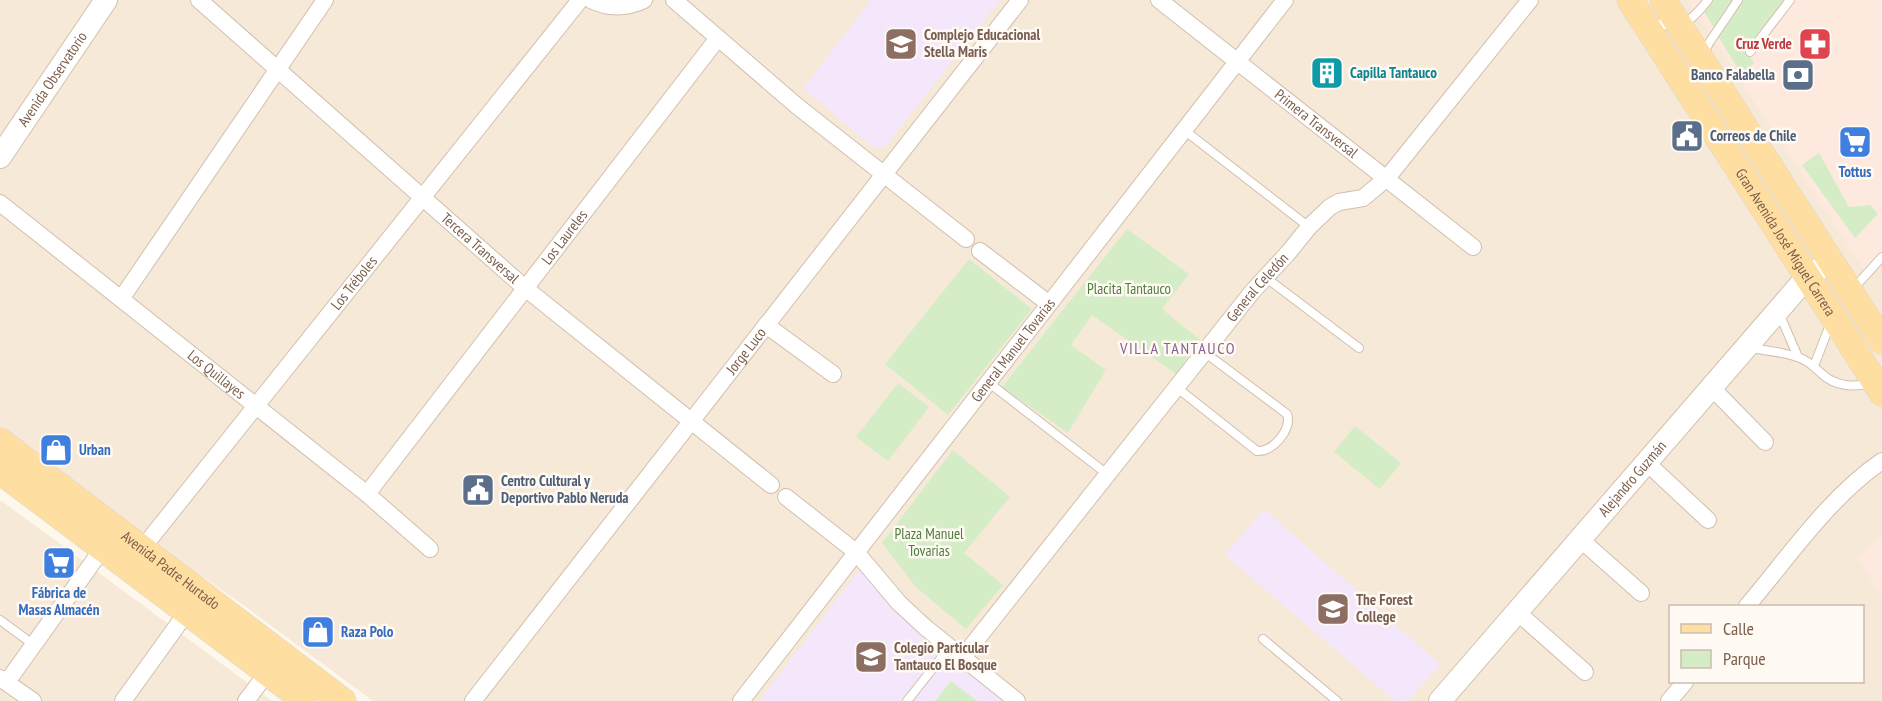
<svg xmlns="http://www.w3.org/2000/svg" width="1882" height="701" viewBox="0 0 1882 701" font-family="'PT Sans Narrow',sans-serif">
	<style>
		.residential { fill: #f6e9d8; fill-rule: evenodd }
		.commercial { fill: #fee9de }
		.education { fill: #f4e7fb }
		.green { fill: #d5edc7 }
		.lines { fill: none; stroke-linecap: round; stroke-linejoin: round }
		.lane-casing { stroke: #d2bfae; stroke-width: 10 }
		.street-casing { stroke: #d2bfae; stroke-width: 18 }
		.secondary-casing { stroke: #d5c0ac; stroke-width: 24 }
		.primary-casing { stroke: #ddd5d0; stroke-width: 27 }
		.lane { stroke: #fff; stroke-width: 8 }
		.street { stroke: #fff; stroke-width: 16 }
		.secondary { stroke: #fff; stroke-width: 22 }
		.primary { stroke: #ffdfa1; stroke-width: 26 }
		.labels { text-anchor: middle; stroke-width: 5; stroke-linejoin: round; paint-order: stroke }
		.education-label { font-size: 15px; font-weight: bold; fill: #785e54; stroke: #fffaf3; text-anchor: start }
		.health-label { font-size: 15px; font-weight: bold; fill: #be3a42; stroke: #fffaf3; text-anchor: end }
		.culture-label { font-size: 15px; font-weight: bold; fill: #0d838f; stroke: #fffaf3; text-anchor: start }
		.service-label { font-size: 15px; font-weight: bold; fill: #4e5e75; stroke: #fffaf3; text-anchor: start }
		.street-label { font-size: 15px; fill: #7c5e4b; stroke: #fffaf3 }
		.shop-label { font-size: 15px; font-weight: bold; fill: #366cbe; stroke: #fffaf3 }
		.park-label { font-size: 15px; fill: #4f7c3f; stroke: #fffaf3 }
		.neighbourhood-label { font-size: 16px; letter-spacing: 1.5px; fill: #876497; stroke: #fffaf3 }
	</style>
	<rect width="100%" height="100%" fill="#fef7eb"/>
	<g class="residential">
		<path d="M 0,0 L 1882,0 L 1882,701 L 373,701 L 242,604 L 134,530 L 0,427 ZM 1670,606 L 1862,606 L 1862,682 L 1670,682 Z"/>
		<path d="M 0,500 L 59,543 L 272,701 L 0,701 Z"/>
	</g>
	<g class="commercial">
		<path d="M 1688,0 L 1882,0 L 1882,258 L 1868,276 Z"/>
		<path d="M 1882,536 L 1882,597 L 1857,557 Z"/>
	</g>
	<g class="education">
		<path d="M 871,0 L 1000,0 L 884,148 L 874,148 L 803,88 Z"/>
		<path d="M 1264,509 L 1440,664 L 1408,701 L 1395,701 L 1225,555 Z"/>
		<path d="M 861,568 L 895,612 L 1003,701 L 759,701 Z"/>
	</g>
	<g class="green">
		<path d="M 1708,0 L 1736,0 L 1715,30 L 1702,8 Z"/>
		<path d="M 1741,0 L 1784,0 L 1747,52 L 1754,63 L 1742,75 L 1717,35 Z"/>
		<path d="M 1819,153 L 1849,207 L 1870,205 L 1878,214 L 1855,238 L 1802,165 Z"/>
		<path d="M 1127,229 L 1189,274 L 1162,309 L 1200,340 L 1176,374 L 1092,315 L 1071,345 L 1106,370 L 1068,433 L 1002,387 Z"/>
		<path d="M 969,259 L 1032,309 L 948,415 L 885,364 Z"/>
		<path d="M 898,383 L 929,407 L 888,461 L 856,437 Z"/>
		<path d="M 1355,426 L 1401,463 L 1380,489 L 1334,452 Z"/>
		<path d="M 953,450 L 1010,497 L 964,553 L 1003,585 L 966,629 L 916,587 L 882,543 Z"/>
		<path d="M 951,681 L 977,701 L 935,701 Z"/>
	</g>
	<g class="lines">
		<g class="lane-casing">
			<g id="lane">
				<path d="M 1651,21 C 1679,33 1691,22 1708,0"/>
				<path d="M 1750,52 L 1790,0"/>
				<path d="M 1703,55 L 1709,43 L 1738,0"/>
				<path d="M 1184,130 L 1309,227"/>
				<path d="M 1265,277 L 1359,348"/>
				<path d="M 1853,289 L 1882,257"/>
				<path d="M 1779,313 L 1798,357"/>
				<path d="M 1749,348 C 1766,350 1784,352 1800,358 C 1809,361 1815,368 1822,374 C 1835,386 1854,388 1870,383"/>
				<path d="M 1814,366 L 1831,322"/>
				<path d="M 988,382 L 1107,474"/>
				<path d="M 1176,387 L 1257,451 C 1272,453 1293,429 1287,414 L 1204,352"/>
				<path d="M 0,620 L 34,645"/>
				<path d="M 1263,639 L 1337,701"/>
				<path d="M 907,701 L 949,648"/>
			</g>
		</g>
		<g class="street-casing">
			<g id="street">
				<path id="s1" d="M 199,0 L 525,288 L 771,485"/>
				<path d="M 591,0 C 609,9 627,8 644,0"/>
				<path d="M 674,0 L 797,106 L 966,239"/>
				<path id="s2" d="M 1159,0 L 1473,247"/>
				<path id="s3" d="M 0,203 L 367,494 L 430,549"/>
				<path d="M 980,251 L 1048,303"/>
				<path d="M 121,299 L 325,0"/>
				<path d="M 766,325 L 833,374"/>
				<path d="M 1711,387 L 1765,442"/>
				<path d="M 1646,462 L 1708,520"/>
				<path id="s4" d="M 367,494 L 718,38"/>
				<path d="M 786,497 L 856,552 L 899,603 L 926,628 L 1017,701"/>
				<path d="M 1580,539 L 1641,593"/>
				<path id="s5" d="M 137,555 L 580,0"/>
				<path d="M 1747,606 C 1788,558 1829,497 1882,461"/>
				<path d="M 1517,612 L 1585,672"/>
				<path id="s6" d="M 962,658 L 1252,292 L 1288,253 L 1309,227 L 1330,207 L 1339,202 L 1363,198 L 1387,178 L 1530,0"/>
				<path d="M 0,678 L 33,701"/>
				<path d="M 7,682 L 108,541"/>
				<path d="M 123,701 L 187,612"/>
				<path d="M 246,701 L 267,673"/>
				<path id="s7" d="M 473,701 L 1020,0"/>
				<path id="s8" d="M 741,701 L 1285,0"/>
				<path d="M 1669,701 L 1685,682"/>
			</g>
		</g>
		<g class="secondary-casing">
			<g id="secondary">
				<path id="s9" d="M 0,157 L 106,0"/>
				<path id="s10" d="M 1440,701 L 1807,277 L 1831,261"/>
			</g>
		</g>
		<g class="primary-casing">
			<g id="primary">
				<path id="s11" d="M 1630,0 L 1882,393"/>
				<path d="M 1663,0 L 1882,341"/>
				<path id="s12" d="M 0,441 L 343,701"/>
				<path d="M 0,471 L 305,701"/>
			</g>
		</g>
		<use href="#lane" class="lane"/>
		<use href="#street" class="street"/>
		<use href="#secondary" class="secondary"/>
		<use href="#primary" class="primary"/>
	</g>
	<defs>
		<g id="school-square" transform="scale(1.725)"><rect x="-9" y="-9" width="18" height="18" rx="4" fill="#8d6e63" stroke="#fffaf3"/><path d="M0-5L7-2L0 1L-7-2ZM-4 1L0 2.5L4 1V4Q0 6-4 4Z" fill="#fff"/></g>
		<g id="pharmacy-square" transform="scale(1.725)"><rect x="-9" y="-9" width="18" height="18" rx="4" fill="#e0444e" stroke="#fffaf3"/><path d="M-2-6h4v4h4v4h-4v4h-4v-4h-4v-4h4Z" fill="#fff"/></g>
		<g id="building-square" transform="scale(1.725)"><rect x="-9" y="-9" width="18" height="18" rx="4" fill="#0f9aa8" stroke="#fffaf3"/><path d="M-4-6H4V6H1V3H-1V6H-4ZM-2.5-4.3h1.7v1.8h-1.7ZM.8-4.3h1.7v1.8H.8ZM-2.5-1h1.7V.8h-1.7ZM.8-1h1.7V.8H.8Z" fill="#fff"/></g>
		<g id="bank-square" transform="scale(1.725)"><rect x="-9" y="-9" width="18" height="18" rx="4" fill="#5c6f8a" stroke="#fffaf3"/><path d="M-6-4H6V4H-6ZM0-2.3a2.3 2.3 0 1 0 0 4.6a2.3 2.3 0 1 0 0-4.6Z" fill="#fff"/></g>
		<g id="civic-square" transform="scale(1.725)"><rect x="-9" y="-9" width="18" height="18" rx="4" fill="#5c6f8a" stroke="#fffaf3"/><path d="M-.6-6.5H3V-4.5H.6V-3L4-1V1h2V6H-6V1h2V-1L-.6-3ZM-1.2 2.5V6h2.4V2.5Z" fill="#fff"/></g>
		<g id="supermarket-square" transform="scale(1.725)"><rect x="-9" y="-9" width="18" height="18" rx="4" fill="#3f7fe0" stroke="#fffaf3"/><path d="M-6-5.5h2.5l.6 2H6L4.5 2H-2.5L-4.4-4H-6ZM-1.5 3.2a1.3 1.3 0 1 0 .1 0ZM3 3.2a1.3 1.3 0 1 0 .1 0Z" fill="#fff"/></g>
		<g id="shop-square" transform="scale(1.725)"><rect x="-9" y="-9" width="18" height="18" rx="4" fill="#3f7fe0" stroke="#fffaf3"/><path d="M-5-2.5h2.3a2.7 3.5 0 0 1 5.4 0H5L5.5 6h-11ZM-1.5-2.5h3a1.5 2.3 0 0 0-3 0Z" fill="#fff"/></g>
	</defs>
	<g fill-rule="evenodd">
		<use href="#school-square" x="901" y="44"/>
		<use href="#pharmacy-square" x="1815" y="44"/>
		<use href="#building-square" x="1327" y="73"/>
		<use href="#bank-square" x="1798" y="75"/>
		<use href="#civic-square" x="1687" y="136"/>
		<use href="#supermarket-square" x="1855" y="142"/>
		<use href="#shop-square" x="56" y="450"/>
		<use href="#civic-square" x="478" y="490"/>
		<use href="#supermarket-square" x="59" y="563"/>
		<use href="#school-square" x="1333" y="609"/>
		<use href="#shop-square" x="318" y="632"/>
		<use href="#school-square" x="871" y="657"/>
	</g>
	<g class="labels">
		<g class="education-label">
			<text x="924" y="40">Complejo Educacional<tspan x="924" dy="17">Stella Maris</tspan></text>
			<text x="1356" y="605">The Forest<tspan x="1356" dy="17">College</tspan></text>
			<text x="894" y="653">Colegio Particular<tspan x="894" dy="17">Tantauco El Bosque</tspan></text>
		</g>
		<g class="health-label">
			<text x="1792" y="49">Cruz Verde</text>
		</g>
		<g class="culture-label">
			<text x="1350" y="78">Capilla Tantauco</text>
		</g>
		<g class="service-label">
			<text x="1775" y="80" text-anchor="end">Banco Falabella</text>
			<text x="1710" y="141">Correos de Chile</text>
			<text x="501" y="486">Centro Cultural y<tspan x="501" dy="17">Deportivo Pablo Neruda</tspan></text>
		</g>
		<g class="street-label">
			<text dy="5" stroke="none"><textPath href="#s9" startOffset="94">Avenida Observatorio</textPath></text>
			<text dy="5" stroke="none"><textPath href="#s2" startOffset="200">Primera Transversal</textPath></text>
			<text dy="5" stroke="none"><textPath href="#s4" startOffset="324">Los Laureles</textPath></text>
			<text dy="5" stroke="none"><textPath href="#s11" startOffset="288">Gran Avenida José Miguel Carrera</textPath></text>
			<text dy="5" stroke="none"><textPath href="#s1" startOffset="375">Tercera Transversal</textPath></text>
			<text dy="5" stroke="none"><textPath href="#s5" startOffset="348">Los Tréboles</textPath></text>
			<text dy="5" stroke="none"><textPath href="#s6" startOffset="474">General Celedón</textPath></text>
			<text dy="5" stroke="none"><textPath href="#s7" startOffset="444">Jorge Luco</textPath></text>
			<text dy="5" stroke="none"><textPath href="#s8" startOffset="444">General Manuel Tovarias</textPath></text>
			<text dy="5" stroke="none"><textPath href="#s3" startOffset="276">Los Quillayes</textPath></text>
			<text dy="5" stroke="none"><textPath href="#s10" startOffset="294">Alejandro Guzmán</textPath></text>
			<text dy="5" stroke="none"><textPath href="#s12" startOffset="214">Avenida Padre Hurtado</textPath></text>
		</g>
		<g class="shop-label">
			<text x="1855" y="177">Tottus</text>
			<text x="79" y="455" text-anchor="start">Urban</text>
			<text x="59" y="598">Fábrica de<tspan x="59" dy="17">Masas Almacén</tspan></text>
			<text x="341" y="637" text-anchor="start">Raza Polo</text>
		</g>
		<g class="park-label">
			<text x="1129" y="294">Placita Tantauco</text>
			<text x="929" y="539">Plaza Manuel<tspan x="929" dy="17">Tovarias</tspan></text>
		</g>
		<g class="neighbourhood-label">
			<text x="1178" y="354">VILLA TANTAUCO</text>
		</g>
	</g>
	<rect x="1669" y="605" width="195" height="78" fill="#fffaf3" stroke="#cbbcb0" stroke-width="1.5"/>
	<rect x="1681" y="624" width="30" height="9" fill="#ffdfa1" stroke="#cbbcb0" stroke-width="1.5"/>
	<text x="1723" y="635" font-size="18" fill="#7c5e4b">Calle</text>
	<rect x="1681" y="650" width="30" height="18" fill="#d5edc7" stroke="#cbbcb0" stroke-width="1.5"/>
	<text x="1723" y="665" font-size="18" fill="#7c5e4b">Parque</text>
</svg>
